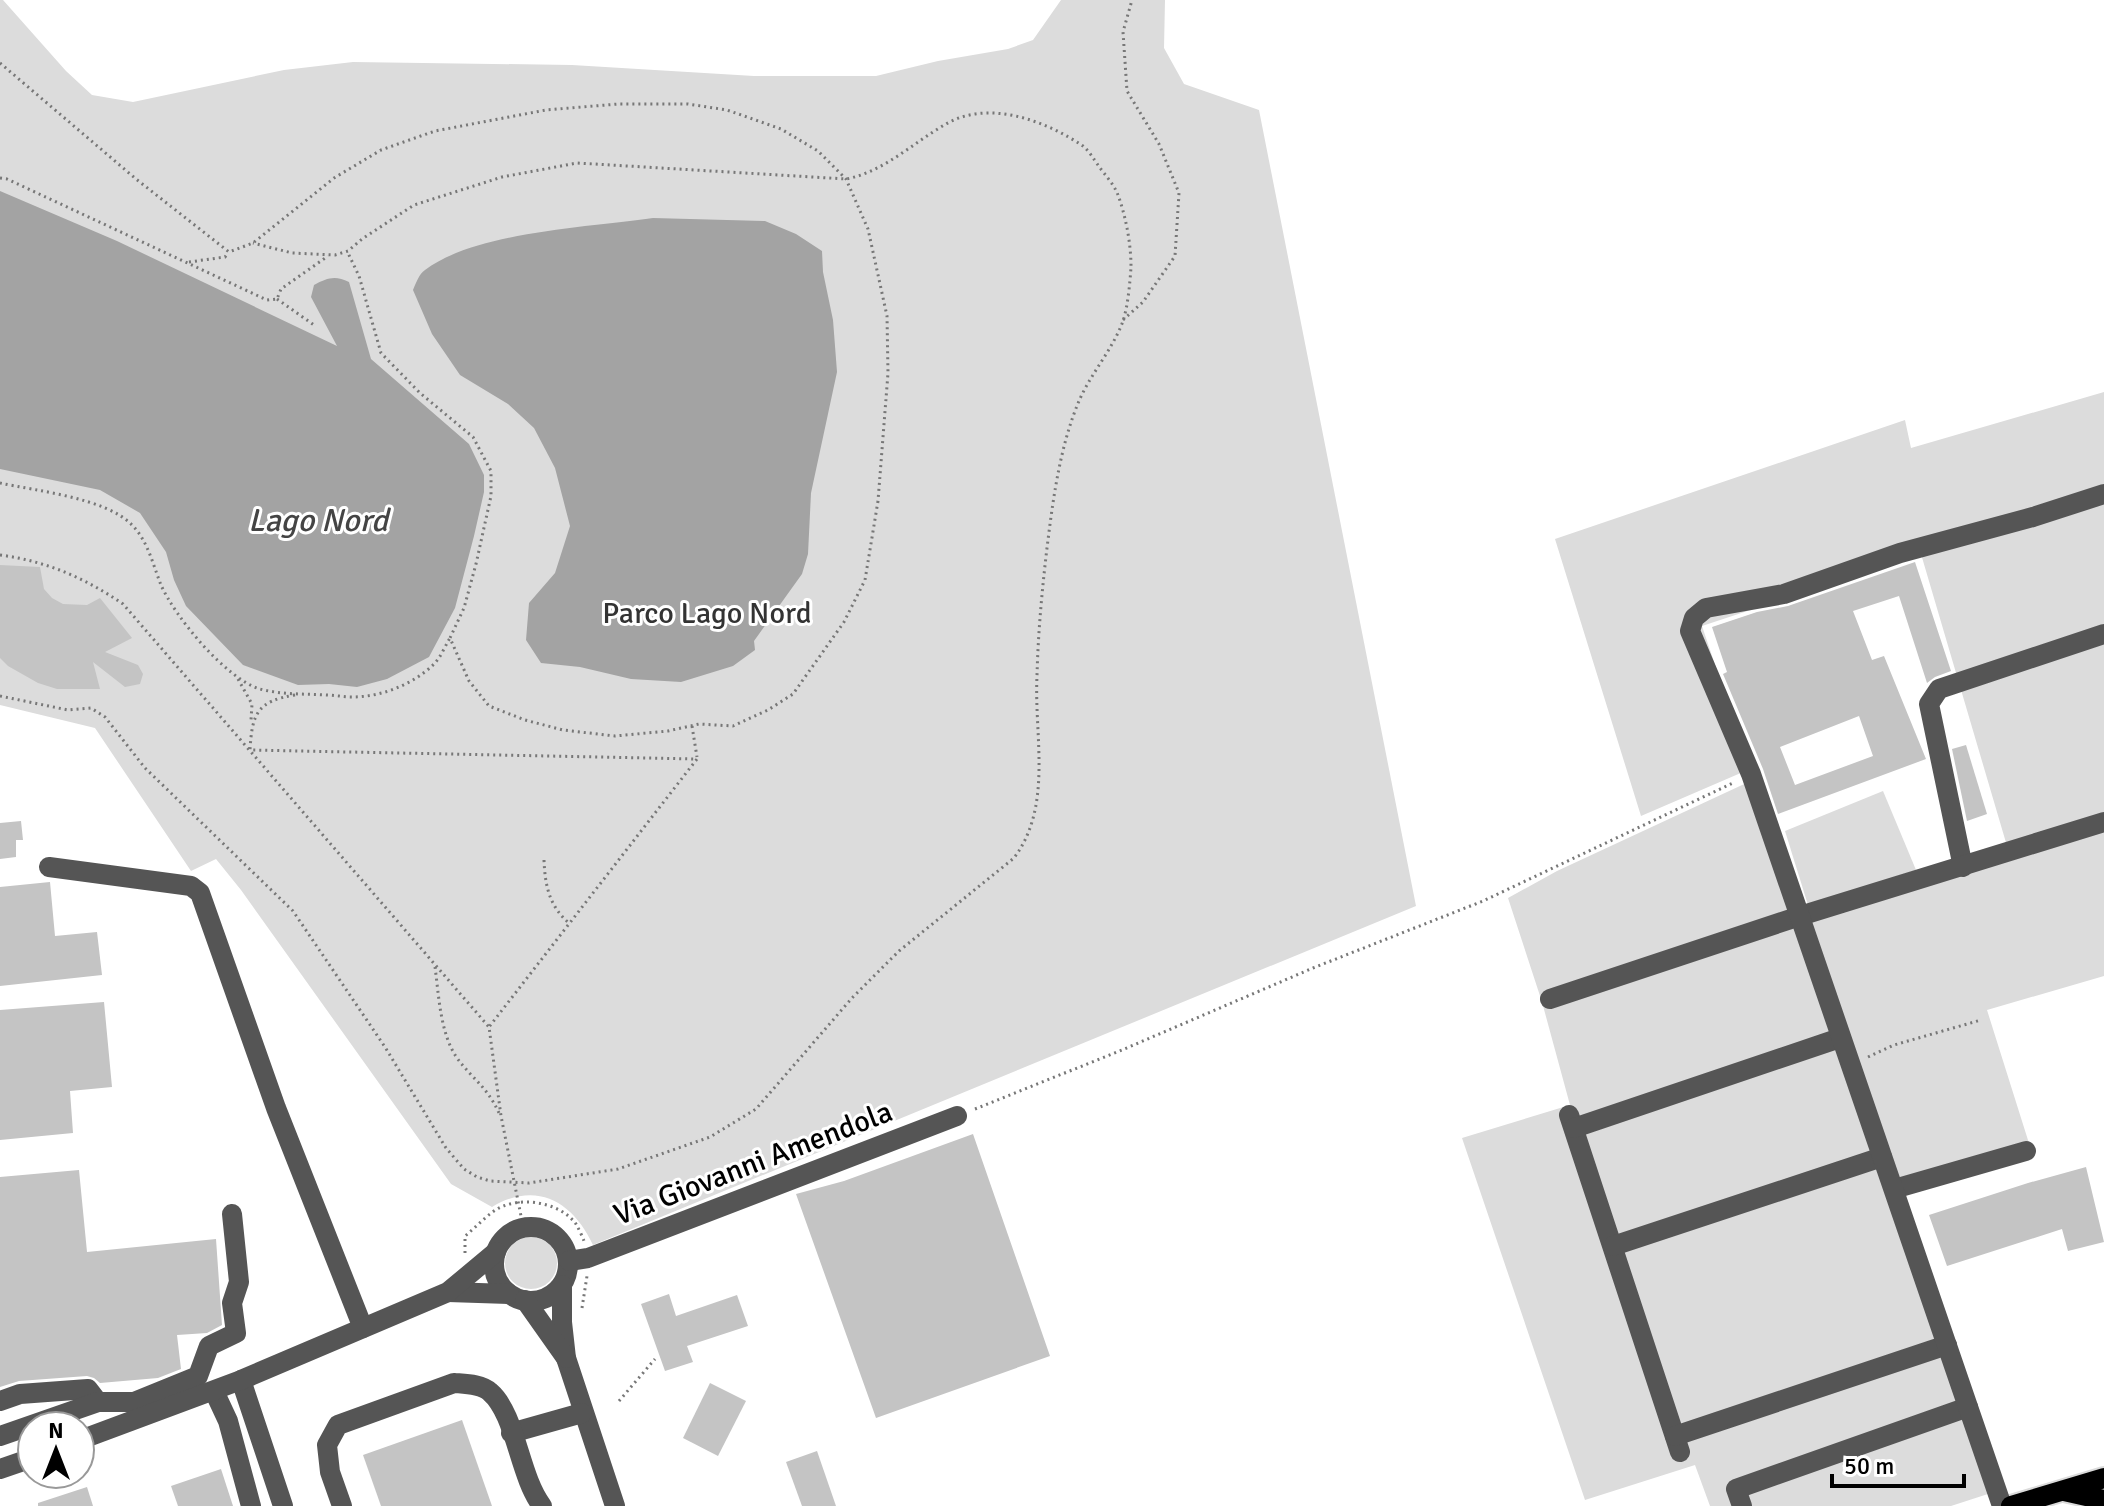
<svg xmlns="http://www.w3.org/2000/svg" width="2104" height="1506" viewBox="0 0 2104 1506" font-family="Signika,sans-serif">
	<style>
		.green { fill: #dcdcdc }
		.water { fill: #a3a3a3 }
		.building { fill: #c4c4c4; fill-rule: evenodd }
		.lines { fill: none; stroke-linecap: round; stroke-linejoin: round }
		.major-casing { stroke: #dbdbdb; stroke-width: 24 }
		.path { stroke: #777; stroke-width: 3; stroke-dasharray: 2 4; stroke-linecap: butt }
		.minor { stroke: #555; stroke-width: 20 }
		.major { stroke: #000; stroke-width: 20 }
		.labels { text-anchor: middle; stroke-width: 6; stroke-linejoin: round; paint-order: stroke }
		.park-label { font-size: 30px; fill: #333; stroke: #fff }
		.street-label { font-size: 30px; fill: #000; stroke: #fff }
		.water-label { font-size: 32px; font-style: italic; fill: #444; stroke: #fff }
	</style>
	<rect width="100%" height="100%" fill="#fff"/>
	<g class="green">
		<path d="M 0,0 L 3,0 L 66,71 L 92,95 L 133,102 L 284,70 L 353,62 L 572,65 L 754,76 L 876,76 L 938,61 L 1008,49 L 1033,40 L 1061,0 L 1165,0 L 1164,48 L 1184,84 L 1259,110 L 1416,906 L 593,1245 C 573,1202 537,1180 492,1207 L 451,1184 L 241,890 L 216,859 L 191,871 L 95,728 L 0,705 Z"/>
		<path d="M 2104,392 L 2104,820 L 2007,846 L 1921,554 L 1702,626 L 1750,769 L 1641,816 L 1555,539 L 1905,420 L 1911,448 Z"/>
		<path d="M 1755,779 L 1806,922 L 2104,830 L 2104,976 L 1987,1010 L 2033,1156 L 1902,1193 L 1991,1493 L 1951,1506 L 1710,1506 L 1695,1465 L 1585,1500 L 1462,1138 L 1570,1105 L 1542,1002 L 1508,898 L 1557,871 Z"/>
		<path d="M 1883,791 L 1916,870 L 1808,905 L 1785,831 Z"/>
		<circle cx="531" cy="1263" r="26"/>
	</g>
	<g class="water">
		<path d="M 0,191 L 117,241 L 337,346 L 311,297 L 314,285 C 327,278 335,275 349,282 L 371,359 L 469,444 L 484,475 L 484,492 L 474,536 L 455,608 L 429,657 L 387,679 L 357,687 L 329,684 L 298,685 L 243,665 L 186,606 L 174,580 L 166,552 L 140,513 L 100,490 L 0,469 Z"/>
		<path d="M 653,218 L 765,221 L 796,234 L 822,251 L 823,272 L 833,320 L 837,372 L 811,493 L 808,554 L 802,574 L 754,641 L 755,650 L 733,666 L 681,682 L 631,679 L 580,667 L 541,663 L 526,640 L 529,603 L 555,573 L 570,526 L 555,468 L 534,428 L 508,404 L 460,375 L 432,334 L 413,290 C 416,283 419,274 425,270 C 475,232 590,227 653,218 Z"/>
	</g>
	<g class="building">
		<path d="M 1915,562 L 1951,671 L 1935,677 L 1927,683 L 1899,596 L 1853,611 L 1872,660 L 1884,656 L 1926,759 L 1778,814 L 1763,769 L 1723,674 L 1727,672 L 1712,627 L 1757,612 L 1788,606 ZM 1859,716 L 1873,756 L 1795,785 L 1780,747 Z"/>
		<path d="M 0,565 L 40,567 L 44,589 L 52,598 L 63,604 L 87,605 L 100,598 L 132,638 L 105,652 L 138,665 L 143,674 L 140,684 L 125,687 L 93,662 L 100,689 L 57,689 L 38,683 L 8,666 L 0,658 Z"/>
		<path d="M 1966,745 L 1987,814 L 1967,821 L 1952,749 Z"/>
		<path d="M 21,821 L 23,840 L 16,840 L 16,857 L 0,859 L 0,823 Z"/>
		<path d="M 50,882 L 55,936 L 97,932 L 102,975 L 0,986 L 0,887 Z"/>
		<path d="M 104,1002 L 112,1087 L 70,1091 L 73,1133 L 0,1140 L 0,1010 Z"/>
		<path d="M 973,1134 L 1050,1356 L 876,1418 L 796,1194 L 844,1181 Z"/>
		<path d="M 2086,1167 L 2104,1242 L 2068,1251 L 2062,1229 L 1947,1266 L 1929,1215 L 2028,1183 Z"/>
		<path d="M 79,1170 L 87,1252 L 216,1239 L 222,1325 L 207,1333 L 177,1335 L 181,1369 L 158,1378 L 100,1383 L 94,1378 L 87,1376 L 19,1381 L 0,1387 L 0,1177 Z"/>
		<path d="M 669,1294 L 676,1316 L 737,1295 L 748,1326 L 687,1346 L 693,1362 L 665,1371 L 641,1304 Z"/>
		<path d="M 710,1383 L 746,1401 L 718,1456 L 683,1438 Z"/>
		<path d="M 462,1420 L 492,1506 L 381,1506 L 363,1455 Z"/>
		<path d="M 817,1451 L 836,1506 L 802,1506 L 786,1462 Z"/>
		<path d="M 221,1469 L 233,1506 L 178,1506 L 171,1486 Z"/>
		<path d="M 87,1487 L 93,1506 L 38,1506 L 38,1503 Z"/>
	</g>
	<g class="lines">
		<g class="major-casing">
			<g id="major">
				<path d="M 2064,1491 L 2104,1500"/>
				<path d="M 2011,1506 L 2104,1478"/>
			</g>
		</g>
		<g class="path">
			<path d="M 0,63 L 136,179 L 229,252 L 253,243 L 334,178 L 381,150 L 435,131 L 546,110 L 618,104 L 688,104 L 727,110 L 781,129 L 818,151 L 846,179 L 868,229 L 887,316 L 888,373 L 878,501 L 865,580 L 844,622 L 793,694 L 768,710 L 733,726 L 699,724 L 668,731 L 615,736 L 563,730 L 525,720 L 489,706 L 469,681 L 450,638 L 464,608 L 476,564 L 491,496 L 491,471 L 473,437 L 420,393 L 381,353 L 359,276 L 348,253"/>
			<path d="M 0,178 L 7,179 L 267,300 L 277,299 L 281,289 L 328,256"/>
			<path d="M 189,262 L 225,257 L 228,253"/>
			<path d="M 277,299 L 314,325"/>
			<path d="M 1123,320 L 1143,302 L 1175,256 L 1179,193 L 1159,144 L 1127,91 L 1123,32 L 1132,0"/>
			<path d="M 0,483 C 37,491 106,498 132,525 C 148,541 153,565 161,585 C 175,617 226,679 260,689 C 286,696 313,693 339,696 C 371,701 411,687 434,664 C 441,657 445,646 450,638"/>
			<path d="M 0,555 C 46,561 85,578 123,604 L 489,1027 L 501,1116 L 523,1226"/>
			<path d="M 238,679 L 252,704 L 251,720"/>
			<path d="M 295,695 C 257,701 252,714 250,750 L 697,759 L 489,1027"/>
			<path d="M 0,696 L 68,710 L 91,708 L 105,717 L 145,768 L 293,911 L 385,1047 L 446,1148 L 464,1169 L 477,1177 L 490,1181 L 529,1183 L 618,1169 L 710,1137 L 756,1109 L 852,998 L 899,951 L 1014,858 C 1053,806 1034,736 1037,676 C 1038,634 1042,590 1047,548 C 1053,499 1060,446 1079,401 C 1091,373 1113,349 1123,321 C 1128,306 1130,282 1131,267 C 1131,244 1126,217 1118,195 C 1114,184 1104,174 1098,165 C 1093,158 1089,151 1083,146 C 1046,121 989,99 946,124 C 914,142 884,172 846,179 L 577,163 L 502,177 L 414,205 L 362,239 L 348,251 L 335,255 L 292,253 L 253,243"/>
			<path d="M 692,726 L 697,757"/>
			<path d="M 544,860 C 545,885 549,906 569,923"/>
			<path d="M 435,967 C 439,996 440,1033 457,1058 C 473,1080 486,1085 499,1113"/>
			<path d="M 1868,1057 L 1894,1045 L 1981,1020"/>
			<path d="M 975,1109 L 1122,1050 L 1313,968 L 1483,901 L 1735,782"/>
			<path d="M 465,1253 L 465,1236 C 475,1228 484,1218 494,1211 C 517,1195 559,1201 576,1224 C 579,1229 582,1236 584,1241"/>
			<path d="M 582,1308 L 587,1276"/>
			<path d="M 619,1401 L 655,1359"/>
		</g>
		<g class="minor">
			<path d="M 49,867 L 191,886 L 200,893 L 276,1108 L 363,1328"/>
			<path d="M 1963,867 L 1929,704 L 1939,689 L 2104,634"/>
			<path d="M 1550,999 L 1800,916 L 2104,822"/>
			<path d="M 1569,1115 L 1680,1452"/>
			<path d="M 1574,1128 L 1840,1038"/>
			<path d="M 1894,1189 L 2026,1151"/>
			<circle cx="531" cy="1264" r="37"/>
			<path d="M 1613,1246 L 1882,1157"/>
			<path d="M 569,1261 L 588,1258 L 957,1116"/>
			<path d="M 562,1285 L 562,1322 L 566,1358 L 615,1506"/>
			<path d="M 448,1292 L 509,1294"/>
			<path d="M 525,1300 L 566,1358"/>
			<path d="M 241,1380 L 283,1506"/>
			<path d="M 214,1391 L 228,1421 L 251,1506"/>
			<path d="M 0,1401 L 20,1394 L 88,1389 L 98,1402"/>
			<path d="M 511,1433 L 582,1413"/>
			<path d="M 0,1436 L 98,1402 L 134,1402 L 198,1376 L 209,1346 L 236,1333 L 232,1303 L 239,1282 L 232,1214"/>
			<path d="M 1675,1436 L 1947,1345"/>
			<path d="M 80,1440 L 241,1380 L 448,1292 L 496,1252"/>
			<path d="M 0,1469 L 32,1458"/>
			<path d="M 342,1506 L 330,1472 L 327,1445 L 338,1425 L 454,1383 C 466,1384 481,1384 490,1392 C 516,1414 519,1476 542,1506"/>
			<path d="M 1742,1506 L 1736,1489 L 1968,1407"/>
			<path d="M 2002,1506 L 1751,774 L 1690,631 L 1694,618 L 1706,608 L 1784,594 L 1900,553 L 2033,517 L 2104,494"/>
		</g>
		<use href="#major" class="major"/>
	</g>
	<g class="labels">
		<g class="park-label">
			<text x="707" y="623">Parco Lago Nord</text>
		</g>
		<g class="street-label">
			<text transform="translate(753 1163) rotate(-21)" y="10">Via Giovanni Amendola</text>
		</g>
		<g class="water-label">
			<text x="318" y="531">Lago Nord</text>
		</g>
	</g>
	<g transform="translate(56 1450)"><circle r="38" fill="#ffffff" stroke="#999999" stroke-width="2"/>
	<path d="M0-6L14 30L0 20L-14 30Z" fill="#000000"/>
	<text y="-12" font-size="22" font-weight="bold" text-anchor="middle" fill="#000000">N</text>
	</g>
	<path d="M1832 1474v12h132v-12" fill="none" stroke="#000000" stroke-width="4"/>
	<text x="1844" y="1474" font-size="24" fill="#000000" stroke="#ffffff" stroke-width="6" paint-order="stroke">50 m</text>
</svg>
